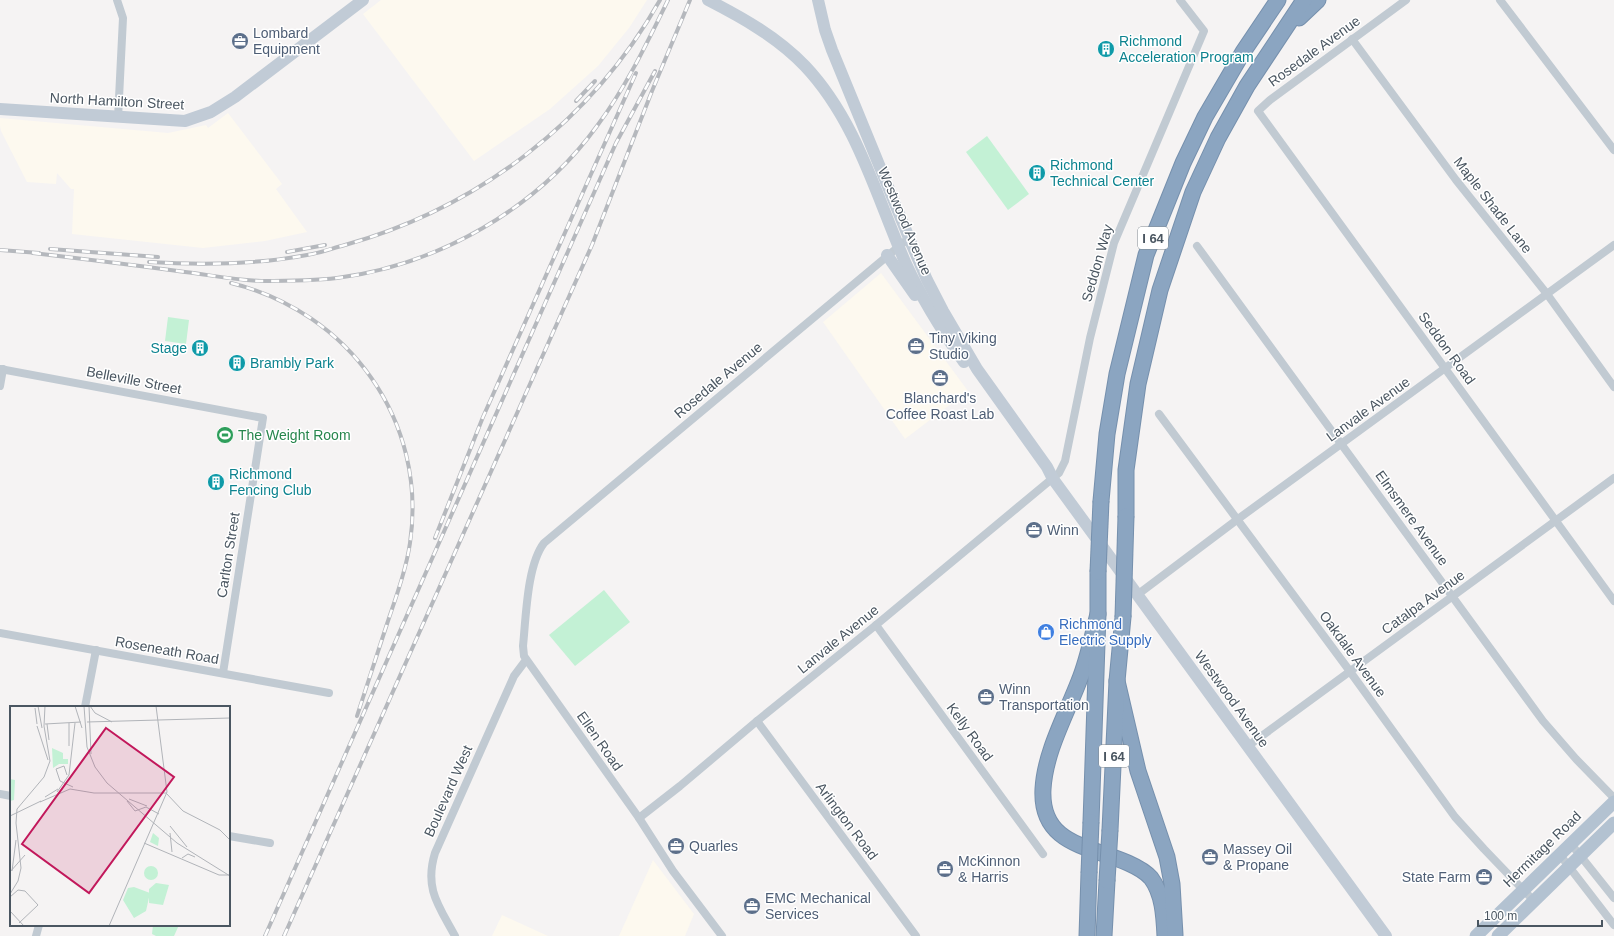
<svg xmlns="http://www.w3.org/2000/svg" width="1614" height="936" viewBox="0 0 1614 936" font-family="Arial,sans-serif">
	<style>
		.commercial { fill: #fdf9ef }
		.green { fill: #c3f1d5 }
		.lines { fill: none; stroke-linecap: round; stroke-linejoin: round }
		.highway-casing { stroke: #7690ad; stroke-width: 17 }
		.street { stroke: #c1cad2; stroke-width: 8 }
		.secondary { stroke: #c1cbd6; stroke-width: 12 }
		.primary { stroke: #b3c2d1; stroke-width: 13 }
		.highway { stroke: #8ba5c1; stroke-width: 15 }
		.rail-casing { stroke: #b5b8bd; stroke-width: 4 }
		.rail { stroke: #fff; stroke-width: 2.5; stroke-dasharray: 8; stroke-linecap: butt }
		.highway-bridge-casing { stroke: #7690ad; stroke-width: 17; stroke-linecap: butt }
		.highway-bridge { stroke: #8ba5c1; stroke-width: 15 }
		.labels { text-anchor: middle; stroke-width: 3; stroke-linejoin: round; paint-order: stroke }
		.shield { fill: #fff; stroke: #808990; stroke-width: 1 }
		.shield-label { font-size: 13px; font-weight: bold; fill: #4a5661 }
		.service-label { font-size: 14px; fill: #4e5e75; stroke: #fff; text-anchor: start }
		.culture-label { font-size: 14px; fill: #0d838f; stroke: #fff; text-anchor: start }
		.street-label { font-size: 14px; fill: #4a5661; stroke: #fff }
		.leisure-label { font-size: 14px; fill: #27864d; stroke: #fff; text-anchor: start }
		.shop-label { font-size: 14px; fill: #366cbe; stroke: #fff; text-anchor: start }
		.inset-road { fill: none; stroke: #b1b4b9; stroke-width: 1 }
		.view { fill: #c2185b; fill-opacity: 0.15; stroke: #c2185b; stroke-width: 2 }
		.inset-edge { fill: none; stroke: #4a5661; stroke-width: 2 }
	</style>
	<rect width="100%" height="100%" fill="#f5f3f3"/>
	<g class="commercial">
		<path d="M 381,0 L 647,0 L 629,28 L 598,66 L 550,109 L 474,161 L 363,14 Z"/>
		<path d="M 228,113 L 282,184 L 276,189 L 307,232 L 265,241 L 203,248 L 72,234 L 74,189 L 71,189 L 57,173 L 56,184 L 27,182 L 1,131 L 0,126 L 0,118 L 168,133 L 206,125 L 208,128 Z"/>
		<path d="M 881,273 L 968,391 L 905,439 L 823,322 Z"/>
		<path d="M 653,860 L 694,914 L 685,936 L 619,936 Z"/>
		<path d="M 502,915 L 548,936 L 492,936 Z"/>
	</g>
	<g class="green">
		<path d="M 987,136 L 1029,194 L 1008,210 L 966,152 Z"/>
		<path d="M 168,317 L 189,320 L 186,344 L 165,341 Z"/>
		<path d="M 604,590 L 630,622 L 575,666 L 549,635 Z"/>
		<path d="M 153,925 L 179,925 L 174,936 L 156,936 L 152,934 Z"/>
	</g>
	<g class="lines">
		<g class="highway-casing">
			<g id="highway">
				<path d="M 1299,18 L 1318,0"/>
				<path d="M 1101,501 L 1107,434 L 1117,374 L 1146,255 L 1183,163 L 1205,117 L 1243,52 L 1278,0"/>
				<path d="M 1126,516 L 1126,470 L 1138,384 L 1160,290 L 1193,192 L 1218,138 L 1247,86 L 1304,0"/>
				<path d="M 1098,614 C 1092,636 1088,659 1079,681 C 1066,715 1045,752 1043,789 C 1040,845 1090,846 1128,863 C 1137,867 1145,871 1151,878 C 1163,894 1164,916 1165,936"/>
				<path d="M 1117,681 L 1138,771 L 1167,857 L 1172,884 L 1175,935"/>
				<path d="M 1091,822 L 1098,614 L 1098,572"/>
				<path d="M 1110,830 L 1117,681 L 1123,617"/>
				<path d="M 1087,936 L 1089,873"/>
				<path d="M 1104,936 L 1107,881"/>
			</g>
		</g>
		<g class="street">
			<path d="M 117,0 L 123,18 L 118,118"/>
			<path d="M 1406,0 L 1270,100 L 1258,111 L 1614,601"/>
			<path d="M 1500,0 L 1614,150"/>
			<path d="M 1352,39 L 1456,180 L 1547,294 L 1614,387"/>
			<path d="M 1197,246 L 1543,721 L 1576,759 L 1614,798"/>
			<path d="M 0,369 L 263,418 L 223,673"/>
			<path d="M 0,386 L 3,369"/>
			<path d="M 1159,414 L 1346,666 L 1455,817 L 1484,849 L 1534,901"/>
			<path d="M 1137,595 L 1238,519 L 1614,245"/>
			<path d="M 876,625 L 1043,854"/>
			<path d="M 0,633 L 329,693"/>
			<path d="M 85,707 L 96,650"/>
			<path d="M 757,721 L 916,936"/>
			<path d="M 1248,746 L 1614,478"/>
			<path d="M 0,794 L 11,796"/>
			<path d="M 639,818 L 680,786 L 757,721 L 876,625 L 1059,473 L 1065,461 L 1090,338 L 1114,243 L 1204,31 L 1180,0"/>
			<path d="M 229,836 L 270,843"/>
			<path d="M 1571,844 L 1614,898"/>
			<path d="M 1560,855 L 1614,925"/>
			<path d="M 36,936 L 39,925"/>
			<path d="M 455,936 C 439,906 424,889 435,853 L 514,676 L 526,660"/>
			<path d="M 722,936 L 673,871 L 639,818 L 524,656 L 523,646 C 526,617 527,565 544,543 L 909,238"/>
		</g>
		<g class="secondary">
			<path d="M 708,0 C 743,18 777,37 805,66 C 857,121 876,196 906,264 C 922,299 942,331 964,362"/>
			<path d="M 818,0 L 825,30 L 832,50 L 909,238 L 927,280 L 943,311 L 977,369 L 1047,467 L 1053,479 L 1386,936"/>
			<path d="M 0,109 L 185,121 L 211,112 L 235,97 L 363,0"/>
			<path d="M 887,255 L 915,295"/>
		</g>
		<g class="primary">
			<path d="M 1476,936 L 1614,802"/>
			<path d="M 1498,936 L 1614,823"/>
		</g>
		<use href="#highway" class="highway"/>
		<g class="rail-casing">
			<g id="rail">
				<path d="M 576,101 L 595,81"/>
				<path d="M 50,249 L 158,257"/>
				<path d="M 0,250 L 39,253"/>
				<path d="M 287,252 L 325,245"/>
				<path d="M 33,253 C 84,259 134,265 185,272 C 210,275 235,280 261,281 C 286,281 312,281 337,278 C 438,265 537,209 597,126 C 626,87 647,43 668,0"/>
				<path d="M 149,262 C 201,265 255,265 307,255 C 320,253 333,248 345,245 C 478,208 592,121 660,0"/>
				<path d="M 231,283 C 349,312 428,421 410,543 C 406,570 396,597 387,624 C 377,654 367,685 357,716"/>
				<path d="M 435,538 L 483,417 L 636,73"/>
				<path d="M 265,936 L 616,143 L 655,71"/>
				<path d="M 284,936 L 592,245 L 652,91 L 690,0"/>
			</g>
		</g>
		<use href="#rail" class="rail"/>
		<g class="highway-bridge-casing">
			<g id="highway-bridge">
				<path d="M 1098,572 L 1101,501"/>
				<path d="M 1123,617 L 1126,516"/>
				<path d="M 1089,873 L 1091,822"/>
				<path d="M 1107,881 L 1110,830"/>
			</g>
		</g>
		<use href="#highway-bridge" class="highway-bridge"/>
	</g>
	<defs>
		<g id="office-disc" transform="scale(0.9)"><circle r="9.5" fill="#5c6f8a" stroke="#fff"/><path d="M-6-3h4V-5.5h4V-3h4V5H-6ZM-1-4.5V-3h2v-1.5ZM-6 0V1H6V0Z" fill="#fff"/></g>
		<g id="building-disc" transform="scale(0.9)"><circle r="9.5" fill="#0f9aa8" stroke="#fff"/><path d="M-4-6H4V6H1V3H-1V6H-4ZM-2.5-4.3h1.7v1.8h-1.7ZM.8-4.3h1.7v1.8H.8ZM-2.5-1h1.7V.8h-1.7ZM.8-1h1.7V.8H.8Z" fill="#fff"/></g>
		<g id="stadium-disc" transform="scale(0.9)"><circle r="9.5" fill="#2e9e5b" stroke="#fff"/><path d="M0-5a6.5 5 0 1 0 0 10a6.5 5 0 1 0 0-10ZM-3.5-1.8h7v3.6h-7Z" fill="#fff"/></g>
		<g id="shop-disc" transform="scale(0.9)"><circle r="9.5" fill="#3f7fe0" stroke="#fff"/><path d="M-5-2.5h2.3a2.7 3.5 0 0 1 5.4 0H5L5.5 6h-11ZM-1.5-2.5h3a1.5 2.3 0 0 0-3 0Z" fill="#fff"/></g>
	</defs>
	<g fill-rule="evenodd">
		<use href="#office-disc" x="240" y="41"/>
		<use href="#building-disc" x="1106" y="49"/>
		<use href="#building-disc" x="1037" y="173"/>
		<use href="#office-disc" x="916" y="346"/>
		<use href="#building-disc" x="200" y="348"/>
		<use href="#building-disc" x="237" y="363"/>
		<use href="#office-disc" x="940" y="378"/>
		<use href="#stadium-disc" x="225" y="435"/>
		<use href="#building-disc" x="216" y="482"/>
		<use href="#office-disc" x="1034" y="530"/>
		<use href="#shop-disc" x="1046" y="632"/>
		<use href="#office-disc" x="986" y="697"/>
		<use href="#office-disc" x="676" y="846"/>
		<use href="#office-disc" x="1210" y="857"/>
		<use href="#office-disc" x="945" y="869"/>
		<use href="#office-disc" x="1484" y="877"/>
		<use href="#office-disc" x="752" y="906"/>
	</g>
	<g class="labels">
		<g class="shield">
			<rect x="1138" y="227" width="30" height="22" rx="3"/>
			<rect x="1099" y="745" width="30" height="22" rx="3"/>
		</g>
		<g class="shield-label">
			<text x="1153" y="243">I 64</text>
			<text x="1114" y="761">I 64</text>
		</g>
		<g class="service-label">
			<text x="253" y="38">Lombard<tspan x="253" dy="16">Equipment</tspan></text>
			<text x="929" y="343">Tiny Viking<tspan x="929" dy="16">Studio</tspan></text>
			<text x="940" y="403" text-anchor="middle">Blanchard's<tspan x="940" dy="16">Coffee Roast Lab</tspan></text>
			<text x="1047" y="535">Winn</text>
			<text x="999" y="694">Winn<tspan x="999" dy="16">Transportation</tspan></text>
			<text x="689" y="851">Quarles</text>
			<text x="1223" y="854">Massey Oil<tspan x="1223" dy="16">&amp; Propane</tspan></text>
			<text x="958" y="866">McKinnon<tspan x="958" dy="16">&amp; Harris</tspan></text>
			<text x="1471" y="882" text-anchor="end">State Farm</text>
			<text x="765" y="903">EMC Mechanical<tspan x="765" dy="16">Services</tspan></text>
		</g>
		<g class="culture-label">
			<text x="1119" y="46">Richmond<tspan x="1119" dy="16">Acceleration Program</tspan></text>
			<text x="1050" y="170">Richmond<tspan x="1050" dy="16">Technical Center</tspan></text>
			<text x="187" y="353" text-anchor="end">Stage</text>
			<text x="250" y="368">Brambly Park</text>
			<text x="229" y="479">Richmond<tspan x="229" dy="16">Fencing Club</tspan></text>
		</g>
		<g class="street-label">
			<text transform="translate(1314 51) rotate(-36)" y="5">Rosedale Avenue</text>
			<text transform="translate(117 101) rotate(3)" y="5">North Hamilton Street</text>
			<text transform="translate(1493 205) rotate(52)" y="5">Maple Shade Lane</text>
			<text transform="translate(905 221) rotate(67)" y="5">Westwood Avenue</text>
			<text transform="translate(1097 263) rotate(-74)" y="5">Seddon Way</text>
			<text transform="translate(1447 348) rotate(54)" y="5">Seddon Road</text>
			<text transform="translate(134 380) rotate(11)" y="5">Belleville Street</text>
			<text transform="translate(718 380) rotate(-40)" y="5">Rosedale Avenue</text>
			<text transform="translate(1368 409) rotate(-36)" y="5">Lanvale Avenue</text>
			<text transform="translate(1412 518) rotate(54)" y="5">Elmsmere Avenue</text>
			<text transform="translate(228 555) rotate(-81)" y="5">Carlton Street</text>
			<text transform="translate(1423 602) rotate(-36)" y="5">Catalpa Avenue</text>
			<text transform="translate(838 639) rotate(-39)" y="5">Lanvale Avenue</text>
			<text transform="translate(167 650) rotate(10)" y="5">Roseneath Road</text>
			<text transform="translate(1353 654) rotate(54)" y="5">Oakdale Avenue</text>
			<text transform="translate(1232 699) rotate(54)" y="5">Westwood Avenue</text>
			<text transform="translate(970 732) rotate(54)" y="5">Kelly Road</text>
			<text transform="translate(600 741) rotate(55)" y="5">Ellen Road</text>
			<text transform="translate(448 791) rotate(-66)" y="5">Boulevard West</text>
			<text transform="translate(847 821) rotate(53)" y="5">Arlington Road</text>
			<text transform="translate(1542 849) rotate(-44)" y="5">Hermitage Road</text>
		</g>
		<g class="leisure-label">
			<text x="238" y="440">The Weight Room</text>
		</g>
		<g class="shop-label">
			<text x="1059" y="629">Richmond<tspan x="1059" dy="16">Electric Supply</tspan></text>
		</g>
	</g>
	<g transform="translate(10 706)">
		<rect width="220" height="220" fill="#f5f3f3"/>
		<path d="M 42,42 L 53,47 L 53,53 L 58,53 L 58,58 L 49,58 L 43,62 ZM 0,73 L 5,74 L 4,94 L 0,95 ZM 143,127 L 149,132 L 148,140 L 140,136 ZM134 167a7 7 0 1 1 14 0a7 7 0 1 1-14 0ZM 146,177 L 159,179 L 153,199 L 139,197 L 139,183 ZM 124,181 L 140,187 L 136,205 L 124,212 L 113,194 L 118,182 Z" fill="#c3f1d5"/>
		<path class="inset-road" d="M 28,0 L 32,22M 65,0 L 72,22M 74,0 L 77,41 L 85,61 L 97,77 L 167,137 L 220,170M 79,0 L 81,48M 80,0 L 85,7 L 102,16M 25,2 L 27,18M 77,16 L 220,12M 59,17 L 59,40M 35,18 L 71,16M 37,18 L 39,34M 27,20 L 38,54M 57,69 L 54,60 L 46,63 L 50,75 L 63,81M 47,86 L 59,69 L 65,17M 156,87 L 173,105 L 210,124 L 220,134M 35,91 L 48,83M 119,93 L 137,100M 117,95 L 125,105 L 136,101 L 149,108M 30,96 L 60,83 L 84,87 L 157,87M 0,110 L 31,95M 160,120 L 177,141M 160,127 L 162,146M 134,137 L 209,169 L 220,169M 172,152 L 178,148 L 185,151M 2,165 L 6,134M 0,166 L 15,149M 0,188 L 8,175 L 11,162 L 6,117 L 7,103 L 34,71 L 40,55 L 34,20 L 35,0M 0,191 L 8,184 L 15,185M 0,205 L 14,220M 9,217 L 28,199 L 15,185M 99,220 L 157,86 L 146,0"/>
		<path class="view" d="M 96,22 L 164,71 L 79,187 L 12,138 Z"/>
		<rect width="220" height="220" class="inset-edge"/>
	</g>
	<path d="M1478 920v6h124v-6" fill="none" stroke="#4a5661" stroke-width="2"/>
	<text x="1484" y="920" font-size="12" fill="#4a5661" stroke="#ffffff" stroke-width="3" paint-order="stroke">100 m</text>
</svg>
